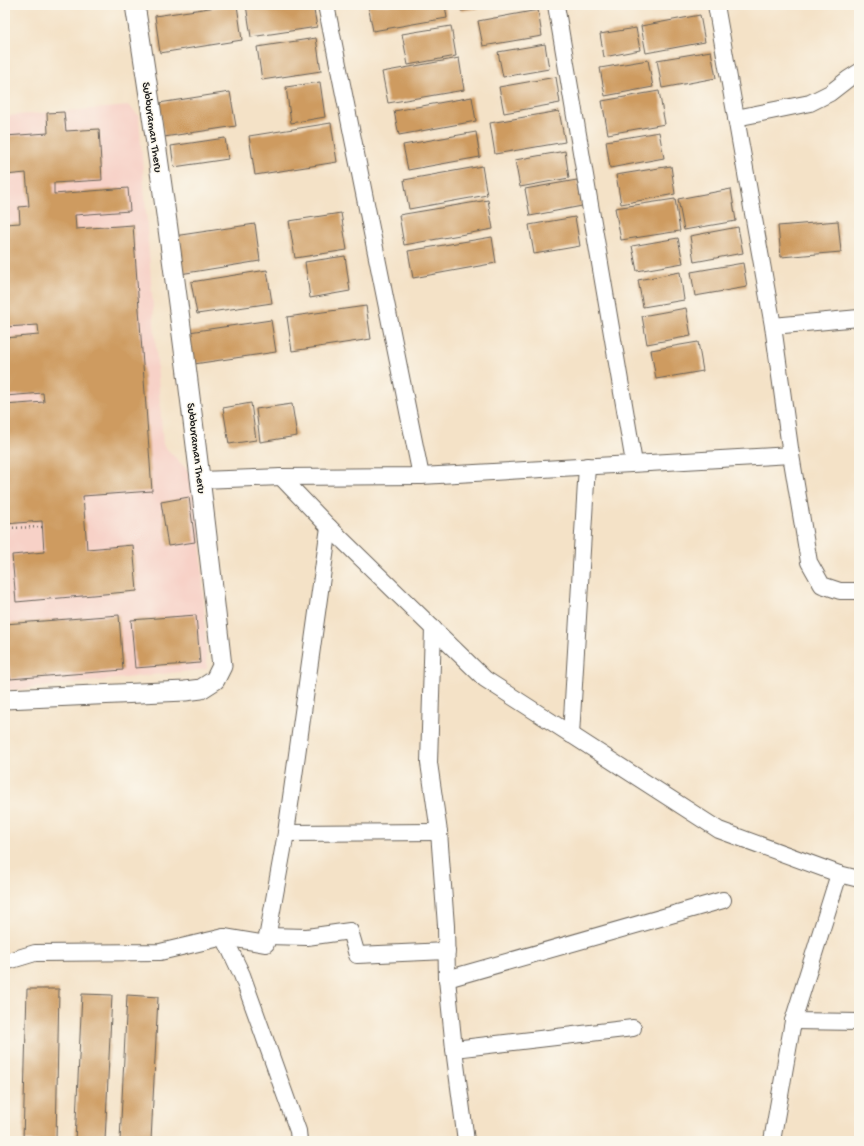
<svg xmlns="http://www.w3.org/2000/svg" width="864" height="1146" viewBox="0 0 864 1146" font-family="'Gochi Hand',sans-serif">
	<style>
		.built { fill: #f7d1c7 }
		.building { fill: #ce9b61 }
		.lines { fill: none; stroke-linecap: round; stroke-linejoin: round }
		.minor-casing { stroke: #686158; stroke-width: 18 }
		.tertiary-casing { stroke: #686158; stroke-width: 21 }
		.path { stroke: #686158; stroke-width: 2.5; stroke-dasharray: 1 3; stroke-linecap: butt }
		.minor { stroke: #fff; stroke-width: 16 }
		.tertiary { stroke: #fff; stroke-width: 19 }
		.labels { text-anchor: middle; stroke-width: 3; stroke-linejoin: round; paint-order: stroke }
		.street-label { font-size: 12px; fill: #1c1c1c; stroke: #fbf7ec }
	</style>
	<rect width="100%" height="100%" fill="#fbf7ec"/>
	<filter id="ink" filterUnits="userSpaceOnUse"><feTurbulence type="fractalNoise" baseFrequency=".025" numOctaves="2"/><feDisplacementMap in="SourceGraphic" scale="8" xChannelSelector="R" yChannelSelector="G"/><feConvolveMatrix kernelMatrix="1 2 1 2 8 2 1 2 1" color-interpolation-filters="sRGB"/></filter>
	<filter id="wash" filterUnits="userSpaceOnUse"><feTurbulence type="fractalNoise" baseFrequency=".012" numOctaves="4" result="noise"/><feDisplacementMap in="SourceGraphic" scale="16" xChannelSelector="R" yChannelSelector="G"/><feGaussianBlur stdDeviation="0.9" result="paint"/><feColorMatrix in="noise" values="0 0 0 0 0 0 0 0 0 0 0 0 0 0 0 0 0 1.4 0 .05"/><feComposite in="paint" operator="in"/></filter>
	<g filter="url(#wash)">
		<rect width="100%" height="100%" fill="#f4e2c7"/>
		<path class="built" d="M 129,106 L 139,116 L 163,445 L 198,481 L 207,669 L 5,691 L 5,116 Z"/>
		<g id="blocks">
			<g class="building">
				<path d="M 230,5 L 237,5 L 242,40 L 160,53 L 155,16 Z"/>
				<path d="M 246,5 L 313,5 L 317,27 L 251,37 Z"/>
				<path d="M 368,5 L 445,5 L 447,18 L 373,31 Z"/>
				<path d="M 460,5 L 492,5 L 492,6 L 461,11 Z"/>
				<path d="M 538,10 L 542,36 L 483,46 L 478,21 Z"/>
				<path d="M 700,15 L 705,42 L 646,53 L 641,26 Z"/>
				<path d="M 451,26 L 456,56 L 408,65 L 402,34 Z"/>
				<path d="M 636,28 L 640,50 L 604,57 L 600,34 Z"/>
				<path d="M 316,38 L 321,71 L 262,80 L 257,47 Z"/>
				<path d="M 545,44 L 549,69 L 503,77 L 498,52 Z"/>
				<path d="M 711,51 L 716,78 L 662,88 L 657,60 Z"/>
				<path d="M 459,58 L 464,90 L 388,103 L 382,72 Z"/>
				<path d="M 648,60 L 653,87 L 605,96 L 600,68 Z"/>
				<path d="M 556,77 L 560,103 L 504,113 L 499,87 Z"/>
				<path d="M 320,82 L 325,117 L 291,123 L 286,87 Z"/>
				<path d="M 659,91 L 665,124 L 608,134 L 602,101 Z"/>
				<path d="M 230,92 L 236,126 L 164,137 L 159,103 Z"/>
				<path d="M 472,97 L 476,121 L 399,135 L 394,111 Z"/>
				<path d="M 559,111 L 565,142 L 495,154 L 490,123 Z"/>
				<path d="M 64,112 L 66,131 L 99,129 L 102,180 L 54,183 L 54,194 L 128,188 L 130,211 L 75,215 L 76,229 L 133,225 L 152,491 L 83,496 L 87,549 L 133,545 L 137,591 L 16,602 L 12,555 L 44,552 L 42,521 L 5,524 L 5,405 L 44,402 L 43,393 L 5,396 L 5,338 L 39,335 L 38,325 L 5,327 L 5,224 L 20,223 L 19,207 L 29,206 L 26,173 L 5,175 L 5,136 L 48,133 L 47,113 Z"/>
				<path d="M 331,123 L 337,162 L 255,175 L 249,136 Z"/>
				<path d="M 476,132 L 480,157 L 408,170 L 403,145 Z"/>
				<path d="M 659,132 L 664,158 L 610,168 L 606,141 Z"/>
				<path d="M 225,138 L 228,159 L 174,167 L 171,146 Z"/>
				<path d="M 565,151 L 569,178 L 520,187 L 515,160 Z"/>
				<path d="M 482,166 L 487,195 L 409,209 L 404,180 Z"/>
				<path d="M 671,166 L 675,194 L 621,204 L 616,175 Z"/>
				<path d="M 577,180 L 582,206 L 530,216 L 525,189 Z"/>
				<path d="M 731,189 L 736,221 L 684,230 L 678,199 Z"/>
				<path d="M 675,199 L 680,231 L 621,240 L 615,208 Z"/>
				<path d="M 488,200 L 493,229 L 404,245 L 399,215 Z"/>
				<path d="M 341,213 L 347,250 L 295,258 L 289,221 Z"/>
				<path d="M 575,217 L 580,246 L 534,254 L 529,225 Z"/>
				<path d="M 838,221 L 841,252 L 781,257 L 778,226 Z"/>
				<path d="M 255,224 L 260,261 L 180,274 L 174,236 Z"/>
				<path d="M 738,227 L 743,253 L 694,262 L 690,236 Z"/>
				<path d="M 492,237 L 496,263 L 413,278 L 408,251 Z"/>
				<path d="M 678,238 L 683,263 L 637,271 L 632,246 Z"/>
				<path d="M 345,256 L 350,291 L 310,298 L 305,262 Z"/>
				<path d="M 743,263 L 747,287 L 695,296 L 691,272 Z"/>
				<path d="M 267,270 L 272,303 L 197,314 L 191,282 Z"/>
				<path d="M 680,272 L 684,300 L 643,307 L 638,280 Z"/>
				<path d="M 366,306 L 371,339 L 292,351 L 287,317 Z"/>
				<path d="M 686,308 L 691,336 L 647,344 L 642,316 Z"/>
				<path d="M 271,320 L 276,352 L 187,365 L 182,333 Z"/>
				<path d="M 698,342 L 703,371 L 656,379 L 651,350 Z"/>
				<path d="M 251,403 L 256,440 L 229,444 L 223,408 Z"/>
				<path d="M 292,404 L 297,436 L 260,442 L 256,409 Z"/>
				<path d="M 189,497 L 195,542 L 168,546 L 161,502 Z"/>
				<path d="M 119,615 L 123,670 L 10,679 L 5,624 Z"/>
				<path d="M 196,615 L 200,663 L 135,668 L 131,620 Z"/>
				<path d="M 27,989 L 59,989 L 56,1141 L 23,1141 Z"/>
				<path d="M 82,994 L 112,995 L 105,1141 L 75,1141 Z"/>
				<path d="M 127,995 L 158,997 L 151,1141 L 120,1141 Z"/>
			</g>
		</g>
	</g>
	<g filter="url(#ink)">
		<use href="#blocks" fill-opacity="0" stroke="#686158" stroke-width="1"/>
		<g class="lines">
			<g class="minor-casing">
				<g id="minor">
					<path d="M 326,5 L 421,476"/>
					<path d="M 556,5 L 634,463"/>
					<path d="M 716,5 L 773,326 L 791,455 L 809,562 L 822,585 L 840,591 L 859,591"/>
					<path d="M 736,118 L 810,103 L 830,93 L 848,79 L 859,72"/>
					<path d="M 773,326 L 859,318"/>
					<path d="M 281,477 L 329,527 L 485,679 L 719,830 L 839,874 L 859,879"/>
					<path d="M 201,480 L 281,477 L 421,476 L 791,455"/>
					<path d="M 433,628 L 429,763 L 439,832 L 446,926 L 447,979 L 454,1049 L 466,1141"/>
					<path d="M 571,735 L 587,466"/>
					<path d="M 286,833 L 439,832"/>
					<path d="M 267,936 L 307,937 L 350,931 L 357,955 L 447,951"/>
					<path d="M 224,937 L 242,975 L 298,1131 L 299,1141"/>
					<path d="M 5,962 L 35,953 L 160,952 L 224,937 L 266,944 L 286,833 L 329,527"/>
					<path d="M 447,979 L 723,900"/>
					<path d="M 793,1021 L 859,1022"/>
					<path d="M 454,1049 L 633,1028"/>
					<path d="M 772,1141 L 793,1021 L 839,874"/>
				</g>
			</g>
			<g class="tertiary-casing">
				<path id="tertiary" d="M 5,699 L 185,691 L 201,689 L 215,680 L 222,666 C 197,445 170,224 135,5"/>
			</g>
			<path class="path" d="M 5,528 L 42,527"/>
			<use href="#minor" class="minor"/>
			<use href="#tertiary" class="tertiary"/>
		</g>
	</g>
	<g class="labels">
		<g class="street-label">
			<text transform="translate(153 127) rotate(82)" y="4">Subburaman Theru</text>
			<text transform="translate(197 448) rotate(83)" y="4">Subburaman Theru</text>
		</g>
	</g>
	<rect width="864" height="1146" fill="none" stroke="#fbf7ec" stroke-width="20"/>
</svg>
